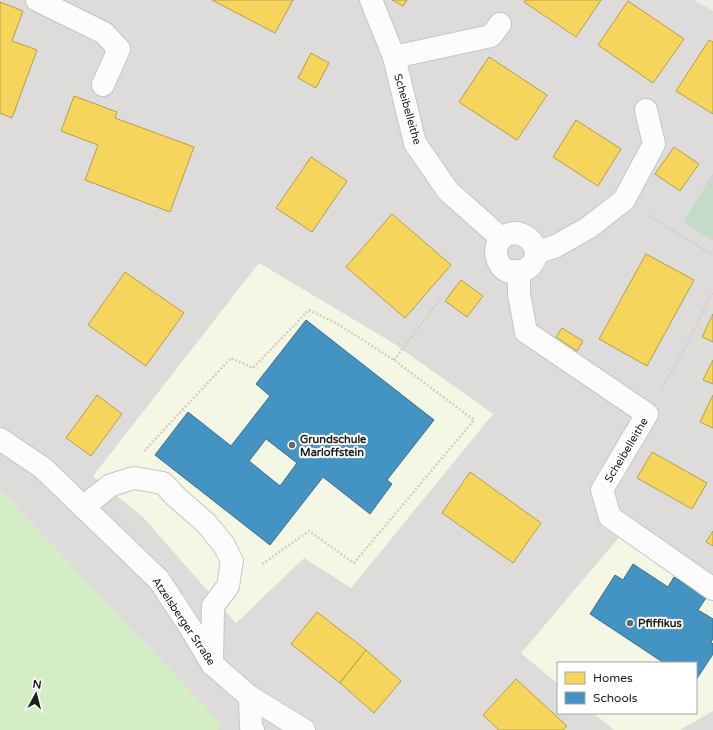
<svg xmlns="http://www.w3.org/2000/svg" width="713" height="730" viewBox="0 0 713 730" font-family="'Varela Round',sans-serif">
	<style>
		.residential { fill: #dddcda; fill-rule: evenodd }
		.education { fill: #f4f7e4 }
		.grass { fill: #d3eec4 }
		.cemetery { fill: #c5dbca }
		.homes { fill: #f6d55c; stroke: #b69f4a }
		.schools { fill: #4393c3; stroke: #387092; fill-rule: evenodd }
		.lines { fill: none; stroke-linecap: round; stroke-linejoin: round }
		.minor-casing { stroke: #c7c6c4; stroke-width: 24 }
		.path { stroke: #d8ccc7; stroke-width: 2.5; stroke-dasharray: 2 2; stroke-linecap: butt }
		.minor { stroke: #fcfcfc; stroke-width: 22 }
		.poi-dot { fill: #686866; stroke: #fff; stroke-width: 1.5 }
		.labels { text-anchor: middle; stroke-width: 4; stroke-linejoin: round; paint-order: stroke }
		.street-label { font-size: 11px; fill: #202020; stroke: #fff }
		.poi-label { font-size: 11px; font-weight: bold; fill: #202020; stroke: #fff; text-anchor: start }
	</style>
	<rect width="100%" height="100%" fill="#eeede8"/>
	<path class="residential" d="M 0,0 L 694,0 L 713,11 L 713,173 L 683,222 L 713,241 L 713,730 L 217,730 L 220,723 L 0,490 ZM 493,414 L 304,558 L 236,623 L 144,518 L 93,476 ZM 558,663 L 696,663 L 696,713 L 558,713 Z"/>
	<g class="education">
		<path d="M 259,263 L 393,343 L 493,414 L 351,588 L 304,558 L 236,623 L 144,518 L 93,476 Z"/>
		<path d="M 622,534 L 713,592 L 713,711 L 680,730 L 614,730 L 593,713 L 696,713 L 696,663 L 558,663 L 558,684 L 521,653 Z"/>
	</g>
	<path class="grass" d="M 0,490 L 220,723 L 217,730 L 0,730 Z"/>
	<path class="cemetery" d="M 713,173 L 713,241 L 683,222 Z"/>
	<g class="homes">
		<path d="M 212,0 L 293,0 L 275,33 Z"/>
		<path d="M 392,0 L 407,0 L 403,6 Z"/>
		<path d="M 525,0 L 601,0 L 576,37 L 524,2 Z"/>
		<path d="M 628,1 L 684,39 L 653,83 L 598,45 Z"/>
		<path d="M 0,2 L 23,11 L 12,41 L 37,50 L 12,118 L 0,113 Z"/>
		<path d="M 709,40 L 713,42 L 713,114 L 676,91 Z"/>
		<path d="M 311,53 L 329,63 L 316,88 L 298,78 Z"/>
		<path d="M 489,57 L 547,95 L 517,140 L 459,102 Z"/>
		<path d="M 74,96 L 117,112 L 115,118 L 194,147 L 170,212 L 85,180 L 98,145 L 61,131 Z"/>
		<path d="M 576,120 L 621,149 L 598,186 L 553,157 Z"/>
		<path d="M 674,147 L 699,164 L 680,191 L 655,174 Z"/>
		<path d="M 311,157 L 347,181 L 312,232 L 276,208 Z"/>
		<path d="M 392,214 L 451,265 L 405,318 L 346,267 Z"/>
		<path d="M 646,254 L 694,280 L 647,366 L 599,339 Z"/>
		<path d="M 125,272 L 184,313 L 146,366 L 88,325 Z"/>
		<path d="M 461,280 L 483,296 L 467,317 L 445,301 Z"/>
		<path d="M 713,314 L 713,342 L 702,337 Z"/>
		<path d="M 562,328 L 583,341 L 577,351 L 556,337 Z"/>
		<path d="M 713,360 L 713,384 L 703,380 Z"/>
		<path d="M 97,395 L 122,414 L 91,456 L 66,438 Z"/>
		<path d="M 713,395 L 713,428 L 700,422 Z"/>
		<path d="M 652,452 L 707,483 L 692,509 L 637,478 Z"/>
		<path d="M 470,472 L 541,523 L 513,563 L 442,513 Z"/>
		<path d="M 713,531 L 713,546 L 706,542 Z"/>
		<path d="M 317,612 L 366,650 L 340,683 L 291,644 Z"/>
		<path d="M 366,650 L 401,681 L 374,713 L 340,683 Z"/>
		<path d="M 516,679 L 567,726 L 563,730 L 499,730 L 483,715 Z"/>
	</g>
	<g class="schools">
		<path d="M 306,320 L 434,420 L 387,480 L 392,484 L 370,514 L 323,477 L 270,545 L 155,455 L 188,412 L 231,446 L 270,396 L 256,384 ZM 266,439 L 297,463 L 280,486 L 249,461 Z"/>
		<path d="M 633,564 L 668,587 L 674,577 L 695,590 L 699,584 L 710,592 L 698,610 L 713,619 L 713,639 L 711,642 L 713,644 L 713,654 L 696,680 L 696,663 L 664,663 L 590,614 L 615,575 L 623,580 Z"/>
	</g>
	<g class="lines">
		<g class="minor-casing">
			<g id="minor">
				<path d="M 37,0 L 104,33 L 119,49 L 103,85"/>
				<path d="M 371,0 L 394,57 L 415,143 L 448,191 L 501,238"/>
				<path d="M 394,57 L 491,36 L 500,24"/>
				<path d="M 517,233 C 525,235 532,239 535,248 C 539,262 527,273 514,271 C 511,271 509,272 507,271 C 499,267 494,255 497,246 C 498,243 500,240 501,238 L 509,234 Z"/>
				<path d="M 536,253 L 556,246 L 588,228 L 624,200 L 654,144 L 646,110"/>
				<path d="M 519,272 L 519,294 L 526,332 L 647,414 L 602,490 L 610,517 L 713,589"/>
				<path d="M 0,439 L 43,468 L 159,580 L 190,627 L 212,664 L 250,697 L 304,730"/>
				<path d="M 83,507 L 111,485 L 134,478 L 163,483 L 175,496 L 206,523 L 224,545 L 232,561 L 228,586 L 213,606 L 212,664"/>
				<path d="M 250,697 L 251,727 L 253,730"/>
			</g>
		</g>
		<g class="path">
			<path d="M 648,215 L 713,255"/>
			<path d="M 394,360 L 440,299"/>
			<path d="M 661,390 L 684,350 L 713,291"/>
			<path d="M 144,451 L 231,358 L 253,368 L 309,310 L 336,323 L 394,360 L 474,420 L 354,563 L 309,531 L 261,565"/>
		</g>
		<use href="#minor" class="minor"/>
	</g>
	<g class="poi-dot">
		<circle cx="292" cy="445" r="4"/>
		<circle cx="630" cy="623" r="4"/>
	</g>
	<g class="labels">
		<g class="street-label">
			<text transform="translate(408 109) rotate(74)" y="4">Scheibelleithe</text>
			<text transform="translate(626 450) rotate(-59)" y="4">Scheibelleithe</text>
			<text transform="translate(184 621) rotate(56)" y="4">Atzelsberger Straße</text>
		</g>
		<g class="poi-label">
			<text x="300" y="443">Grundschule<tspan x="300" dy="13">Marloffstein</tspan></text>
			<text x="638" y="627">Pfiffikus</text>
		</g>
	</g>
	<rect x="557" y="662" width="140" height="52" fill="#ffffff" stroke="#a6a6a6"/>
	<rect x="565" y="672" width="20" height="12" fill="#f6d55c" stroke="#a6a6a6"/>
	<text x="593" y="682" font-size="12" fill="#202020">Homes</text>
	<rect x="565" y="692" width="20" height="12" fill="#4393c3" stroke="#a6a6a6"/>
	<text x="593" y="702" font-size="12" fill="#202020">Schools</text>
	<g transform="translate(36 694) rotate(7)" stroke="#ffffff" stroke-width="3" paint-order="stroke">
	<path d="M0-3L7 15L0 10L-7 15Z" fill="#202020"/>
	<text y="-6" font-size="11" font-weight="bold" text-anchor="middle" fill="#202020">N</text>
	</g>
</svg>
